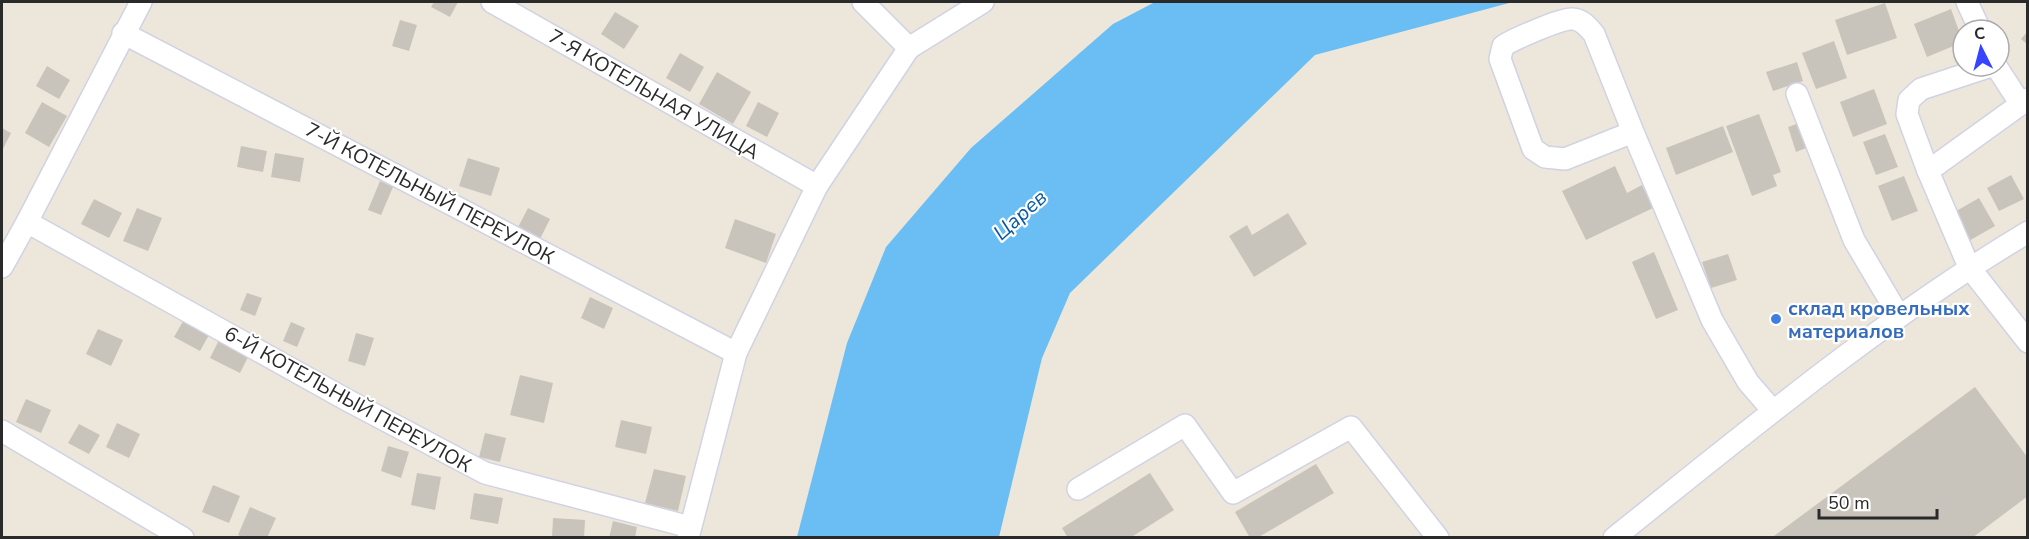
<svg xmlns="http://www.w3.org/2000/svg" width="2029" height="539" viewBox="0 0 2029 539" font-family="'Nunito Sans',sans-serif">
	<style>
		.water { fill: #6abef4 }
		.building { fill: #c8c4bb }
		.lines { fill: none; stroke-linecap: round; stroke-linejoin: round }
		.minor-casing { stroke: #d1d2e4; stroke-width: 24 }
		.minor { stroke: #fff; stroke-width: 21 }
		.shop-dot { fill: #3f7fe0; stroke: #fff; stroke-width: 2 }
		.labels { text-anchor: middle; stroke-width: 4.5; stroke-linejoin: round; paint-order: stroke }
		.street-label { font-size: 20px; fill: #2a2a2a; stroke: #fff }
		.shop-label { font-size: 20px; font-weight: bold; fill: #366cbe; stroke: #fff; text-anchor: start }
		.water-label { font-size: 21px; font-style: italic; fill: #0859a1; stroke: #fff }
	</style>
	<rect width="100%" height="100%" fill="#ede7db"/>
	<path class="water" d="M 1155,2 L 1513,2 L 1315,55 L 1070,293 L 1042,358 L 999,537 L 797,537 L 847,343 L 886,247 L 971,148 L 1113,24 Z"/>
	<g class="building">
		<path d="M 434,2 L 458,2 L 450,17 L 431,7 Z"/>
		<path d="M 1885,3 L 1897,38 L 1847,55 L 1835,20 Z"/>
		<path d="M 1951,9 L 1963,42 L 1927,57 L 1914,24 Z"/>
		<path d="M 615,12 L 639,26 L 624,49 L 601,34 Z"/>
		<path d="M 400,20 L 417,25 L 409,51 L 392,46 Z"/>
		<path d="M 2028,31 L 2028,45 L 2021,39 Z"/>
		<path d="M 1834,41 L 1847,78 L 1816,89 L 1802,53 Z"/>
		<path d="M 680,53 L 704,67 L 690,92 L 666,78 Z"/>
		<path d="M 1797,62 L 1803,81 L 1773,91 L 1766,72 Z"/>
		<path d="M 47,66 L 70,80 L 59,99 L 36,86 Z"/>
		<path d="M 717,72 L 751,92 L 733,124 L 699,104 Z"/>
		<path d="M 1874,89 L 1887,124 L 1853,137 L 1840,102 Z"/>
		<path d="M 42,102 L 67,116 L 49,147 L 25,133 Z"/>
		<path d="M 758,102 L 779,113 L 767,137 L 746,126 Z"/>
		<path d="M 1759,114 L 1781,172 L 1773,175 L 1777,186 L 1752,196 L 1726,126 Z"/>
		<path d="M 1802,122 L 1811,146 L 1796,152 L 1788,127 Z"/>
		<path d="M 1723,126 L 1733,152 L 1676,175 L 1666,148 Z"/>
		<path d="M 2,128 L 11,133 L 2,151 Z"/>
		<path d="M 1885,134 L 1898,167 L 1876,175 L 1863,142 Z"/>
		<path d="M 241,146 L 267,151 L 263,172 L 237,167 Z"/>
		<path d="M 275,153 L 304,158 L 300,182 L 271,177 Z"/>
		<path d="M 468,158 L 500,168 L 491,196 L 459,186 Z"/>
		<path d="M 1615,166 L 1627,193 L 1642,185 L 1653,208 L 1586,240 L 1562,191 Z"/>
		<path d="M 2011,175 L 2024,199 L 1999,211 L 1987,188 Z"/>
		<path d="M 1904,176 L 1918,211 L 1892,221 L 1878,186 Z"/>
		<path d="M 380,181 L 393,187 L 381,215 L 368,210 Z"/>
		<path d="M 1979,198 L 1995,226 L 1967,242 L 1951,214 Z"/>
		<path d="M 94,199 L 122,213 L 109,238 L 81,224 Z"/>
		<path d="M 137,208 L 162,218 L 148,251 L 123,241 Z"/>
		<path d="M 528,208 L 550,219 L 538,243 L 515,233 Z"/>
		<path d="M 1288,213 L 1307,244 L 1254,277 L 1229,236 L 1247,225 L 1252,235 Z"/>
		<path d="M 735,219 L 776,234 L 766,263 L 725,248 Z"/>
		<path d="M 1654,252 L 1678,310 L 1656,319 L 1632,262 Z"/>
		<path d="M 1728,254 L 1737,280 L 1711,288 L 1702,262 Z"/>
		<path d="M 247,293 L 262,298 L 255,316 L 240,310 Z"/>
		<path d="M 590,297 L 613,308 L 604,329 L 581,318 Z"/>
		<path d="M 185,318 L 210,333 L 200,351 L 174,337 Z"/>
		<path d="M 291,322 L 305,328 L 297,347 L 283,341 Z"/>
		<path d="M 98,329 L 123,340 L 111,366 L 86,354 Z"/>
		<path d="M 356,333 L 374,338 L 365,366 L 348,361 Z"/>
		<path d="M 221,336 L 251,351 L 240,373 L 210,358 Z"/>
		<path d="M 520,375 L 553,383 L 544,423 L 510,415 Z"/>
		<path d="M 1975,387 L 2028,458 L 2028,496 L 1972,538 L 1775,538 L 1774,536 Z"/>
		<path d="M 26,399 L 51,410 L 41,433 L 16,422 Z"/>
		<path d="M 621,420 L 652,427 L 646,454 L 615,447 Z"/>
		<path d="M 117,423 L 140,434 L 129,458 L 106,447 Z"/>
		<path d="M 79,424 L 100,435 L 89,454 L 68,443 Z"/>
		<path d="M 485,433 L 506,438 L 500,462 L 479,457 Z"/>
		<path d="M 388,446 L 409,452 L 401,478 L 381,471 Z"/>
		<path d="M 1316,464 L 1334,493 L 1257,538 L 1250,538 L 1235,512 Z"/>
		<path d="M 654,469 L 686,476 L 678,511 L 645,503 Z"/>
		<path d="M 417,473 L 441,477 L 435,510 L 411,505 Z"/>
		<path d="M 1150,473 L 1174,510 L 1130,538 L 1068,538 L 1062,528 Z"/>
		<path d="M 213,485 L 240,496 L 229,523 L 202,512 Z"/>
		<path d="M 474,493 L 503,498 L 498,524 L 470,519 Z"/>
		<path d="M 250,507 L 276,518 L 267,538 L 244,538 L 238,535 Z"/>
		<path d="M 553,518 L 585,520 L 584,538 L 552,538 Z"/>
		<path d="M 613,521 L 637,527 L 635,538 L 609,538 Z"/>
	</g>
	<g class="lines">
		<g class="minor-casing">
			<g id="minor">
				<path d="M 492,2 L 817,186"/>
				<path d="M 863,2 L 909,48"/>
				<path d="M 1967,2 L 1980,30"/>
				<path d="M 123,33 L 736,353"/>
				<path d="M 1991,66 L 1921,89 L 1909,100 L 1907,114 L 1928,171 L 1969,267 L 2028,342"/>
				<path d="M 1996,66 L 2020,103"/>
				<path d="M 1797,94 L 1854,240 L 1899,316"/>
				<path d="M 1633,132 L 1565,159 L 1545,157 L 1533,149 L 1500,59 L 1503,46 C 1514,39 1560,19 1571,19 C 1581,18 1588,27 1594,34 L 1633,132 L 1712,320 L 1748,382 L 1773,411"/>
				<path d="M 1928,171 L 2028,99"/>
				<path d="M 27,222 L 347,400 L 485,473 L 690,527"/>
				<path d="M 2,267 L 27,222 L 141,2"/>
				<path d="M 2,431 L 183,538"/>
				<path d="M 1078,489 L 1185,425 L 1233,493 L 1351,427 L 1438,538"/>
				<path d="M 688,538 L 736,353 L 817,186 L 909,48 L 983,2"/>
				<path d="M 1614,538 C 1748,431 1881,320 2028,232"/>
			</g>
		</g>
		<use href="#minor" class="minor"/>
	</g>
	<circle class="shop-dot" cx="1776" cy="319" r="6"/>
	<g class="labels">
		<g class="street-label">
			<text transform="translate(654 94) rotate(30)" y="7">7-Я КОТЕЛЬНАЯ УЛИЦА</text>
			<text transform="translate(430 193) rotate(28)" y="7">7-Й КОТЕЛЬНЫЙ ПЕРЕУЛОК</text>
			<text transform="translate(348 399) rotate(29)" y="7">6-Й КОТЕЛЬНЫЙ ПЕРЕУЛОК</text>
		</g>
		<g class="shop-label">
			<text x="1788" y="315">склад кровельных<tspan x="1788" dy="23">материалов</tspan></text>
		</g>
		<g class="water-label">
			<text transform="translate(1020 215) rotate(-42)" y="7">Царев</text>
		</g>
	</g>
	<rect width="2029" height="539" fill="none" stroke="#2a2a2a" stroke-width="6"/>
	<g transform="translate(1981 48) rotate(354)"><circle r="28" fill="#ffffff" stroke="#aaaaaa" stroke-width="1.5"/>
	<path d="M0-4.5L10 22L0 15L-10 22Z" fill="#3643ff"/>
	<text y="-9" font-size="16" font-weight="bold" text-anchor="middle" fill="#2a2a2a">С</text>
	</g>
	<path d="M1819 509v9h118v-9" fill="none" stroke="#2a2a2a" stroke-width="3"/>
	<text x="1828" y="509" font-size="18" fill="#2a2a2a" stroke="#ffffff" stroke-width="4.5" paint-order="stroke">50 m</text>
</svg>
